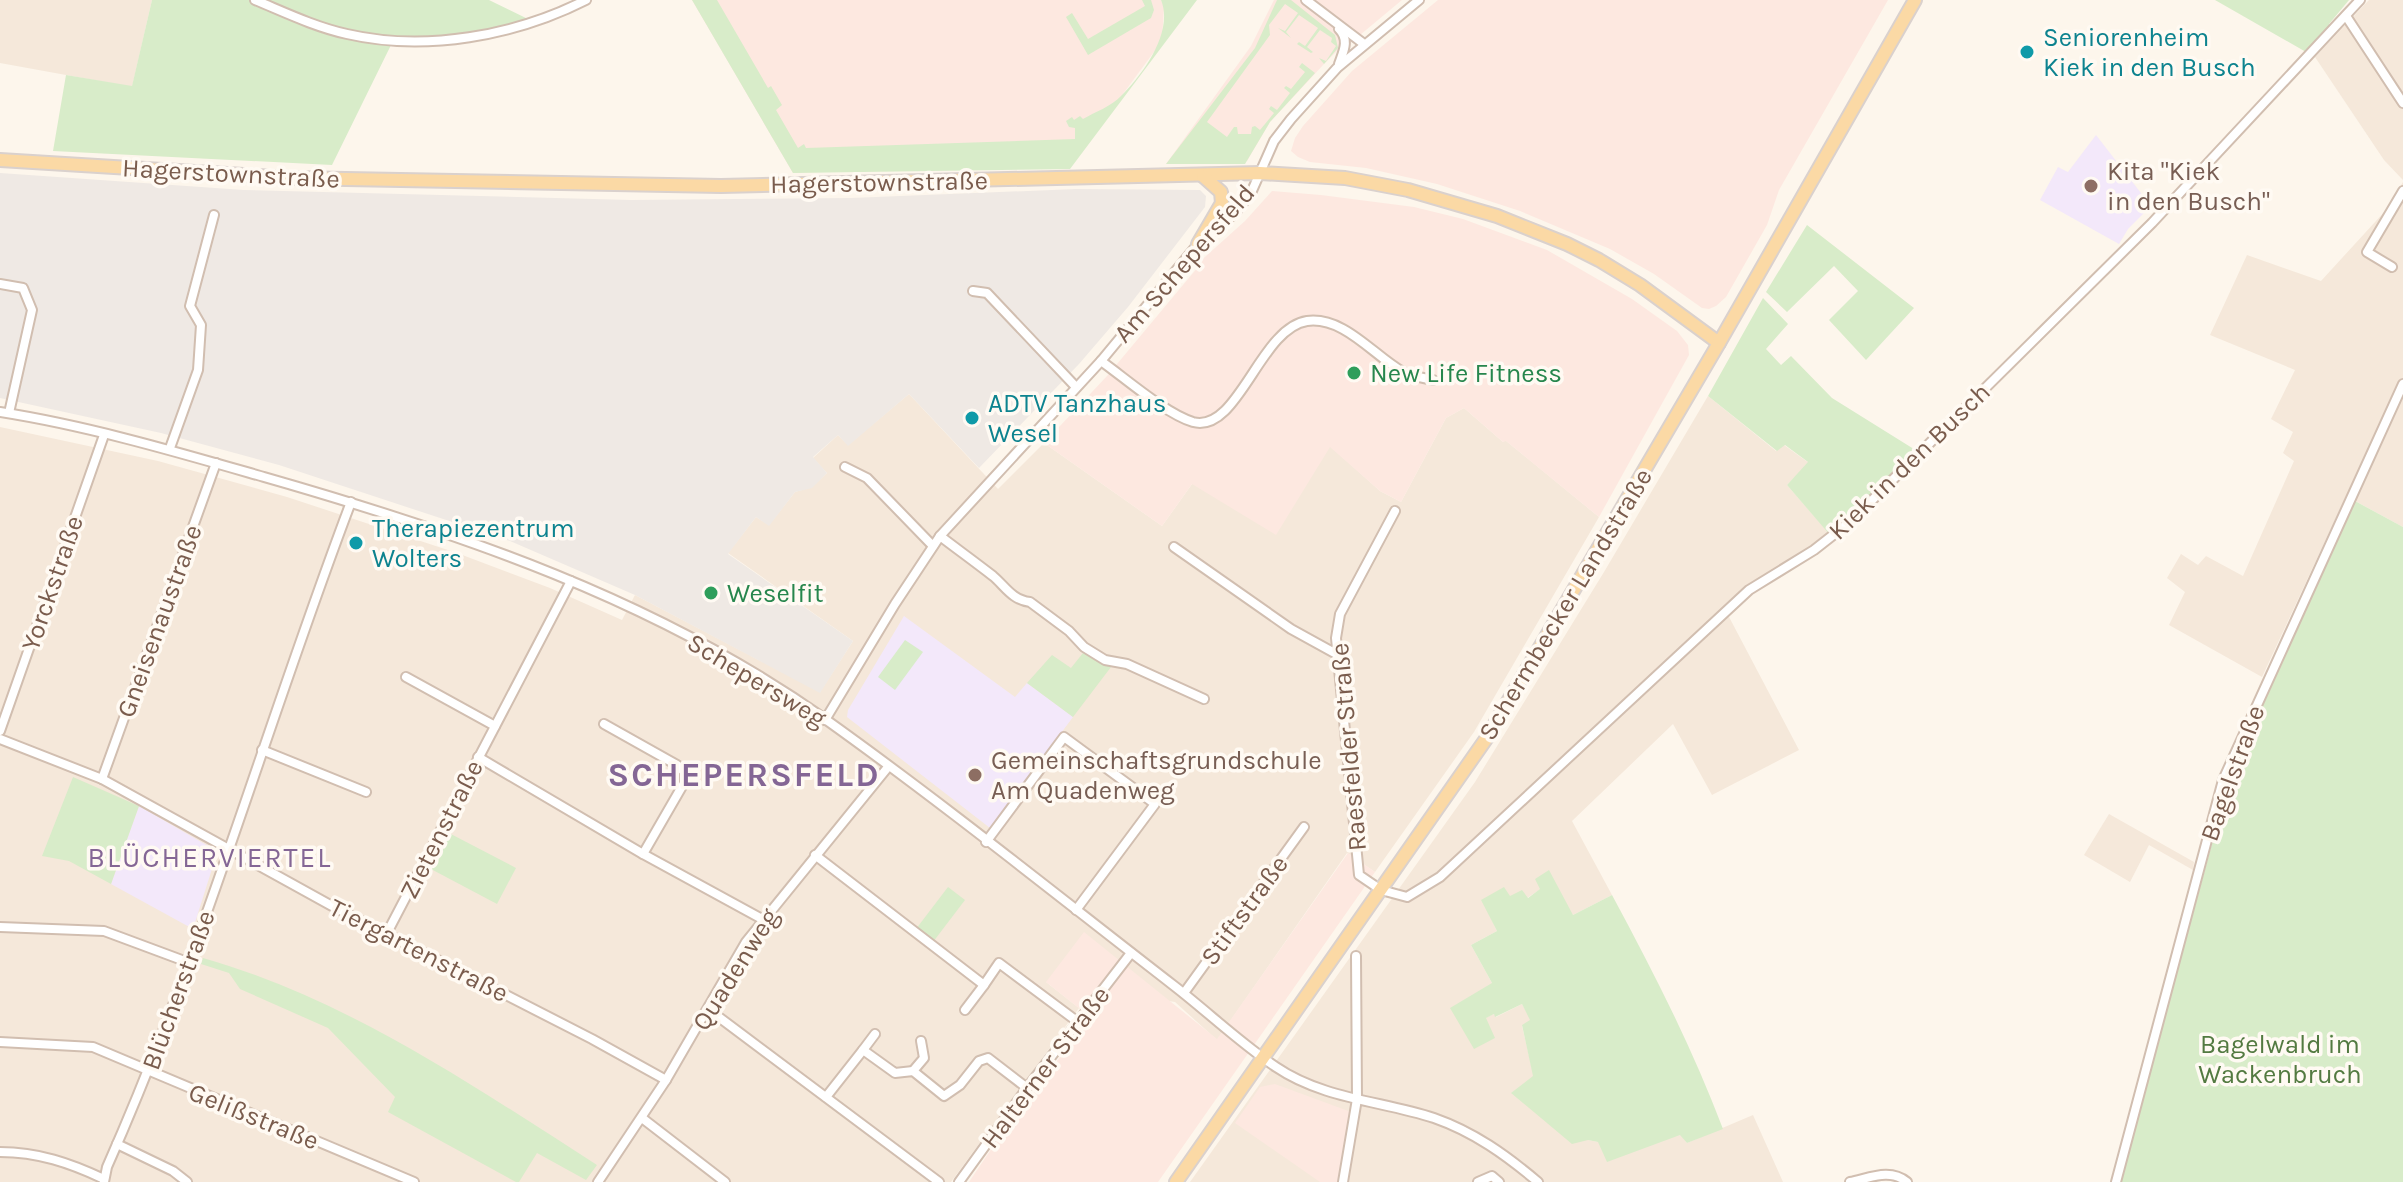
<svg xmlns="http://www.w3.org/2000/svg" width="2403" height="1182" viewBox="0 0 2403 1182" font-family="Karla,sans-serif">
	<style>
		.residential { fill: #f5e8da }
		.commercial { fill: #fde8e0 }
		.industrial { fill: #efe9e4 }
		.education { fill: #f3e8fa }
		.green { fill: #d8ecc9 }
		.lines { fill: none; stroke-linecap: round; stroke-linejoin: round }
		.street-casing { stroke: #d1beb0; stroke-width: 12 }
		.primary-casing { stroke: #dad1cd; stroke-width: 16 }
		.street { stroke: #fff; stroke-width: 8 }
		.primary { stroke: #fbd9a5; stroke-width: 12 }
		.culture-dot { fill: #0f9aa8; stroke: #fffaf3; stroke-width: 3 }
		.education-dot { fill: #8d6e63; stroke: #fffaf3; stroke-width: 3 }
		.leisure-dot { fill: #2e9e5b; stroke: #fffaf3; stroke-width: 3 }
		.labels { text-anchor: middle; stroke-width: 7; stroke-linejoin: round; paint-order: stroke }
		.culture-label { font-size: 26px; fill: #0d838f; stroke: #fffaf3; text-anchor: start }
		.education-label { font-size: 26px; fill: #785e54; stroke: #fffaf3; text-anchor: start }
		.street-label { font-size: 26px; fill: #7a5c4d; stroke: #fffaf3 }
		.leisure-label { font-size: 26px; fill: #27864d; stroke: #fffaf3; text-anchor: start }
		.park-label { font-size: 26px; fill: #537a41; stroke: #fffaf3 }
		.neighbourhood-label { font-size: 28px; letter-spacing: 2px; fill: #846695; stroke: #fffaf3 }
		.district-label { font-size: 34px; font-weight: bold; letter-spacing: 2px; fill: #846695; stroke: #fffaf3 }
	</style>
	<rect width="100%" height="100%" fill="#fdf6ec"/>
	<g class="residential">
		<path d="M 0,0 L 152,0 L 132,87 L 0,63 Z"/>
		<path d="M 2369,0 L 2403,0 L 2403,180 L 2384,160 L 2315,57 Z"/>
		<path d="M 2403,182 L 2403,527 L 2346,496 L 2262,677 L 2169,625 L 2185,592 L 2167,578 L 2181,554 L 2198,565 L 2206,556 L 2243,576 L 2294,461 L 2283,453 L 2293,432 L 2271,419 L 2295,370 L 2210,335 L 2247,255 L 2321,281 L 2386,210 Z"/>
		<path d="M 909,394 L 998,489 L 1044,443 L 1162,526 L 1192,484 L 1330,446 L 1380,491 L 1401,502 L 1446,418 L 1464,408 L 1503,442 L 1505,440 L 1599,517 L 1474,732 L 1375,872 L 1347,853 L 1217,1040 L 1175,1002 L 1046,982 L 1079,1008 L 951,1182 L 0,1182 L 0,427 L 158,461 L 287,497 L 457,553 L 550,588 L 622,620 L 635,595 L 820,692 L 853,641 L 728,553 L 756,517 L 769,525 L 795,492 L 812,487 L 827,473 L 813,458 L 838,435 L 848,445 Z"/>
		<path d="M 1708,396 L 1776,451 L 1784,445 L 1809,463 L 1787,485 L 1835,540 L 1750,592 L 1728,615 L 1799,750 L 1712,795 L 1673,724 L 1572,821 L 1612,895 L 1573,915 L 1541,889 L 1527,898 L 1511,897 L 1482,900 L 1497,931 L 1471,945 L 1492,983 L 1485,1018 L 1494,1014 L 1496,1017 L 1522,1004 L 1531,1020 L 1522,1026 L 1534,1077 L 1512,1093 L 1588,1140 L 1598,1142 L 1681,1135 L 1687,1143 L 1753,1115 L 1783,1182 L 1190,1182 L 1475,782 L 1604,572 Z"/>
		<path d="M 2109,814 L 2194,862 L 2193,870 L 2149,845 L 2130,882 L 2084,855 Z"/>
	</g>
	<g class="commercial">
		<path d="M 692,0 L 1161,0 L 1164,7 L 1162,41 L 1072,163 L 793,173 Z"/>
		<path d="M 1274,0 L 1402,0 L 1348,45 L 1345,43 L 1324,64 L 1270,122 L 1247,161 L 1166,164 L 1251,46 Z"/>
		<path d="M 1438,0 L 1888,0 L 1779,190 L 1767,225 L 1726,297 L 1716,306 L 1709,309 L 1702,308 L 1654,274 L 1610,249 L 1520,211 L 1437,184 L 1366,168 L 1310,162 L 1298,157 L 1291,151 L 1295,138 L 1303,126 L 1352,71 Z"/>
		<path d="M 1272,191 L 1321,195 L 1414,207 L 1463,219 L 1547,250 L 1632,299 L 1677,331 L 1688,345 L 1689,355 L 1599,517 L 1506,441 L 1503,442 L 1464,408 L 1446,418 L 1401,502 L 1380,491 L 1330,447 L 1276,535 L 1192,484 L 1162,526 L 1044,443 L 1107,376 L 1198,267 L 1196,265 L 1245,221 Z"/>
		<path d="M 1348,853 L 1375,872 L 1158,1182 L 969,1182 L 996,1142 L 1090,1017 L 1046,982 L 1084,932 L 1217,1039 Z"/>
		<path d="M 1275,1084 L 1351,1112 L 1341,1175 L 1338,1182 L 1320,1182 L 1235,1123 L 1260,1087 Z"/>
	</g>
	<path class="industrial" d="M 0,173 L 244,190 L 631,200 L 851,198 L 1076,189 L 1200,190 L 1206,196 L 1205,207 L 1128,307 L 1079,364 L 979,468 L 909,394 L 848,446 L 838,435 L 813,457 L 827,473 L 812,488 L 795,492 L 769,526 L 756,517 L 728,554 L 853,641 L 820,693 L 635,595 L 510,541 L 279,465 L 161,433 L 0,398 Z"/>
	<g class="education">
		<path d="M 2096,135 L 2151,206 L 2128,229 L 2119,244 L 2040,200 L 2058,167 L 2068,172 Z"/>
		<path d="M 904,616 L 1015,697 L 1027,683 L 1073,717 L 990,828 L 847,717 L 848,710 Z"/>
		<path d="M 139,806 L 215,850 L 217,853 L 193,929 L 111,884 Z"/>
	</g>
	<g class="green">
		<path d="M 152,0 L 249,0 L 344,37 L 391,45 L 332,165 L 53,151 L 66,75 L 132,86 Z"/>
		<path d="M 262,0 L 489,0 L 530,20 C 472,36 403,47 344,30 C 316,22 289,11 262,0 Z"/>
		<path d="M 692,0 L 717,0 L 768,88 L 771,86 L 782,105 L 776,110 L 798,148 L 804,144 L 806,148 L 1075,139 L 1075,128 L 1069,127 L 1066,121 L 1072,117 L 1074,120 L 1080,116 L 1083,119 C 1095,112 1112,106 1121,96 C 1143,74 1174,32 1161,0 L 1197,0 L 1070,169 L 793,173 Z"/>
		<path d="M 1142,0 L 1151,0 L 1154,10 L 1151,18 L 1088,55 L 1066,17 L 1072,13 L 1088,39 L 1145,6 Z"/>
		<path d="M 1277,0 L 1291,0 L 1335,35 L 1338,48 L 1324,64 L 1319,58 L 1326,61 L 1336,46 L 1331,42 L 1332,38 L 1320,30 L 1307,47 L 1313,52 L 1311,53 L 1297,44 L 1299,42 L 1305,46 L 1318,28 L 1299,15 L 1286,32 L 1291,38 L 1278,28 L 1285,31 L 1298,13 L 1285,4 L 1269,25 L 1270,35 L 1207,122 L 1227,137 L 1234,127 L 1237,127 L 1238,134 L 1251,134 L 1252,127 L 1255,126 L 1260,130 L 1274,113 L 1269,109 L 1271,106 L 1277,110 L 1290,93 L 1284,88 L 1286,86 L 1291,89 L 1305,72 L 1299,67 L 1302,63 L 1315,73 L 1270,122 L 1245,164 L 1166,164 L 1255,48 Z"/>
		<path d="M 2215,0 L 2349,0 L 2329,24 L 2331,26 L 2306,52 Z"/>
		<path d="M 1807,225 L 1914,308 L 1866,360 L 1829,320 L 1858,291 L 1834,266 L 1787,312 L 1766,292 Z"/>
		<path d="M 1763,298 L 1788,324 L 1766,349 L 1781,365 L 1791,356 L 1832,398 L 1917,451 L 1853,517 L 1830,535 L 1787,485 L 1808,462 L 1785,445 L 1777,451 L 1708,396 Z"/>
		<path d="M 2355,501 L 2403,527 L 2403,1182 L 2120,1182 L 2222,807 L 2245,745 Z"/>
		<path d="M 905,640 L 923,652 L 895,690 L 878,677 Z"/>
		<path d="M 1083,653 L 1111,667 L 1073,717 L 1027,683 L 1052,655 L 1071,668 Z"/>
		<path d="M 73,777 L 139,806 L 111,884 L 69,861 L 42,856 Z"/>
		<path d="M 447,832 L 516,868 L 497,904 L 429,868 Z"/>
		<path d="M 1549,870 L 1573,915 L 1612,895 C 1653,971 1692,1047 1723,1129 L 1687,1143 L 1680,1135 L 1607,1162 L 1598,1142 L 1588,1140 L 1572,1144 L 1511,1093 L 1533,1076 L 1522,1025 L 1530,1020 L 1522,1004 L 1495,1017 L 1494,1014 L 1486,1018 L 1495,1038 L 1474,1049 L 1450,1008 L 1492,983 L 1471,945 L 1497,931 L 1481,900 L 1504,887 L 1510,896 L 1522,890 L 1528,898 L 1540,889 L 1535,879 Z"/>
		<path d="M 948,887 L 965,900 L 933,942 L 916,929 Z"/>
		<path d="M 203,958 C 347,999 472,1085 597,1165 L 586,1180 L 537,1153 L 519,1182 L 516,1182 L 388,1112 L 395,1097 L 328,1028 L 240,989 L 229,973 L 201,964 Z"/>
	</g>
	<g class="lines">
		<g class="street-casing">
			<g id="street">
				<path d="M 255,0 C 284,12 315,27 347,34 C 425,52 515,36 586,0"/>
				<path d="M 1306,0 L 1364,44"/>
				<path d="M 2346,16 L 2403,103"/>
				<path d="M 1339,64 C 1343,52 1350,40 1339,29"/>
				<path d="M 2392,267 L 2367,252 L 2403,191"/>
				<path d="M 0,284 L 23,288 L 32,310 L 9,413"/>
				<path d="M 973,291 L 987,293 L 1076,387"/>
				<path d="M 1101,361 C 1125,378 1166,414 1193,422 C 1238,434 1260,328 1307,321 C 1344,316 1374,356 1403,372 C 1412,376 1423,378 1433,380"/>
				<path d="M 0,412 C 89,426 177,452 264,477 C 460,533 657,600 825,719 C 944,804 1058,896 1173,985 C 1208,1012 1240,1043 1276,1067 C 1323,1099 1382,1101 1434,1118 C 1474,1132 1506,1155 1538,1182"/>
				<path d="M 170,448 L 198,370 L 201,325 L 190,306 L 214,215"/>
				<path d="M 845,467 L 867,478 L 933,546"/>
				<path d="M 1395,511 L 1340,614 L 1336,638 L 1359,875 L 1381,890 L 1407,897 L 1440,877 L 1749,590 L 1814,550 L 1851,521 L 2152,223 L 2360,0"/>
				<path d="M 940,536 C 957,549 975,562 993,576 C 1005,586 1012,600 1030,602 L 1069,631 L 1084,647 L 1105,660 L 1127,664 L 1204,699"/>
				<path d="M 1174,547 L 1291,629 L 1340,656"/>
				<path d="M 406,677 L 495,726"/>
				<path d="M 825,720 L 895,604 L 940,536 L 1101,361 L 1198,244 L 1234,214 L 1251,193 L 1274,141 L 1291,119 L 1337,68 L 1419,0"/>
				<path d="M 604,724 L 677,765 L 684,772 L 684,783 L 643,854"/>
				<path d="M 0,731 L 104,435"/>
				<path d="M 0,739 L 102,779 L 332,906 L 592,1039 L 666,1080"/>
				<path d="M 262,750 L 366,792"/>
				<path d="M 478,757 L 643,854 L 762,919"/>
				<path d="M 102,779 L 216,463"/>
				<path d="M 986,842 L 1064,737 L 1155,804 L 1076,910"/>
				<path d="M 815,855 L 984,985 L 999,963 L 1078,1022"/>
				<path d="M 0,927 L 104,931 L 190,963"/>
				<path d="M 387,933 L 571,581"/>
				<path d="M 1184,993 L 1304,827"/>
				<path d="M 708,1009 L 939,1182"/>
				<path d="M 965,1010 L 984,985"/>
				<path d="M 0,1042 L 93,1047 L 414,1182"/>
				<path d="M 863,1050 L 875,1034"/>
				<path d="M 913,1071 L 924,1058 L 921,1041"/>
				<path d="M 826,1097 L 863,1050 L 895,1073 L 913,1071 L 944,1096 L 960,1085 L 979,1061 L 988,1058 L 1027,1088"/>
				<path d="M 642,1118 L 725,1182"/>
				<path d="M 117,1144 L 173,1171 L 187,1182"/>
				<path d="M 0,1152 C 38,1152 70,1163 104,1179"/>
				<path d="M 104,1182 L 107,1167 C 203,951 267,723 351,502"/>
				<path d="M 598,1182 L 666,1080 L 746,942 L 888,767"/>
				<path d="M 959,1182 L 1027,1088 L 1131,953"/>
				<path d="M 1343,1182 L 1357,1099 L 1356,956"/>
				<path d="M 1478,1182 L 1492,1176 L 1499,1182"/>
				<path d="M 1850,1182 C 1870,1178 1890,1168 1907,1182"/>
				<path d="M 2116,1182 L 2223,780 L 2403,384"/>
			</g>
		</g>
		<g class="primary-casing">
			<g id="primary">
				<path d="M 0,160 L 291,178 L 721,186 L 1260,173 L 1345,178 L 1408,190 L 1497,216 L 1567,244 L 1599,260 L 1640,285 L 1719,343"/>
				<path d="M 1198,244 L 1222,203 L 1221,192 L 1203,176"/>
				<path d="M 1176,1182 L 1486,739 L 1719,343 L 1915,0"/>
			</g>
		</g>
		<use href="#street" class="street"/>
		<use href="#primary" class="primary"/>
	</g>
	<g class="culture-dot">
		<circle cx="2027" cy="52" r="8"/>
		<circle cx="972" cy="418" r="8"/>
		<circle cx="356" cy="543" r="8"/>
	</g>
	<g class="education-dot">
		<circle cx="2091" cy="186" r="8"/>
		<circle cx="975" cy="775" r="8"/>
	</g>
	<g class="leisure-dot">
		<circle cx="1354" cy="373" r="8"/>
		<circle cx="711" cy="593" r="8"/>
	</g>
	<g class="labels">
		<g class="culture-label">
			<text x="2043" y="46">Seniorenheim<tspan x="2043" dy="30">Kiek in den Busch</tspan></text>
			<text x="988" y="412">ADTV Tanzhaus<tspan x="988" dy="30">Wesel</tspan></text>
			<text x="372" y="537">Therapiezentrum<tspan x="372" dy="30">Wolters</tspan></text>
		</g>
		<g class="education-label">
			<text x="2107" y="180">Kita "Kiek<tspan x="2107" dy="30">in den Busch"</tspan></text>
			<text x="991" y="769">Gemeinschaftsgrundschule<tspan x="991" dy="30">Am Quadenweg</tspan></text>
		</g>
		<g class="street-label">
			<text transform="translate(231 173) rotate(3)" y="9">Hagerstownstraße</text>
			<text transform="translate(879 182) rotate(-1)" y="9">Hagerstownstraße</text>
			<text transform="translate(1184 263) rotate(-49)" y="9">Am Schepersfeld</text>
			<text transform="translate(1909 461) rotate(-44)" y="9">Kiek in den Busch</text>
			<text transform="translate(52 583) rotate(-71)" y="9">Yorckstraße</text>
			<text transform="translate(1565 604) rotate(-59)" y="9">Schermbecker Landstraße</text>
			<text transform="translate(159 621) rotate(-70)" y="9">Gneisenaustraße</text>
			<text transform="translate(757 680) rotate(31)" y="9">Schepersweg</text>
			<text transform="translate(1348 747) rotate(-95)" y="9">Raesfelder Straße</text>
			<text transform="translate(2232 773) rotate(-70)" y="9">Bagelstraße</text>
			<text transform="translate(441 829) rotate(-63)" y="9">Zietenstraße</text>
			<text transform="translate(1244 910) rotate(-54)" y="9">Stiftstraße</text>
			<text transform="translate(419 950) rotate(27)" y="9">Tiergartenstraße</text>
			<text transform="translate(735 969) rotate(-58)" y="9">Quadenweg</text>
			<text transform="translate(178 990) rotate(-70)" y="9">Blücherstraße</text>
			<text transform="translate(1045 1067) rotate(-53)" y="9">Halterner Straße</text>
			<text transform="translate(254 1116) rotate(22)" y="9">Gelißstraße</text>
		</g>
		<g class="leisure-label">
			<text x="1370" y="382">New Life Fitness</text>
			<text x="727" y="602">Weselfit</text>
		</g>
		<g class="park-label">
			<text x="2280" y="1053">Bagelwald im<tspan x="2280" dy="30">Wackenbruch</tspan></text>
		</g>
		<g class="neighbourhood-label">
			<text x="210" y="867">BLÜCHERVIERTEL</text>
		</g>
		<g class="district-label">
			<text x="744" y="786">SCHEPERSFELD</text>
		</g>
	</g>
</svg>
